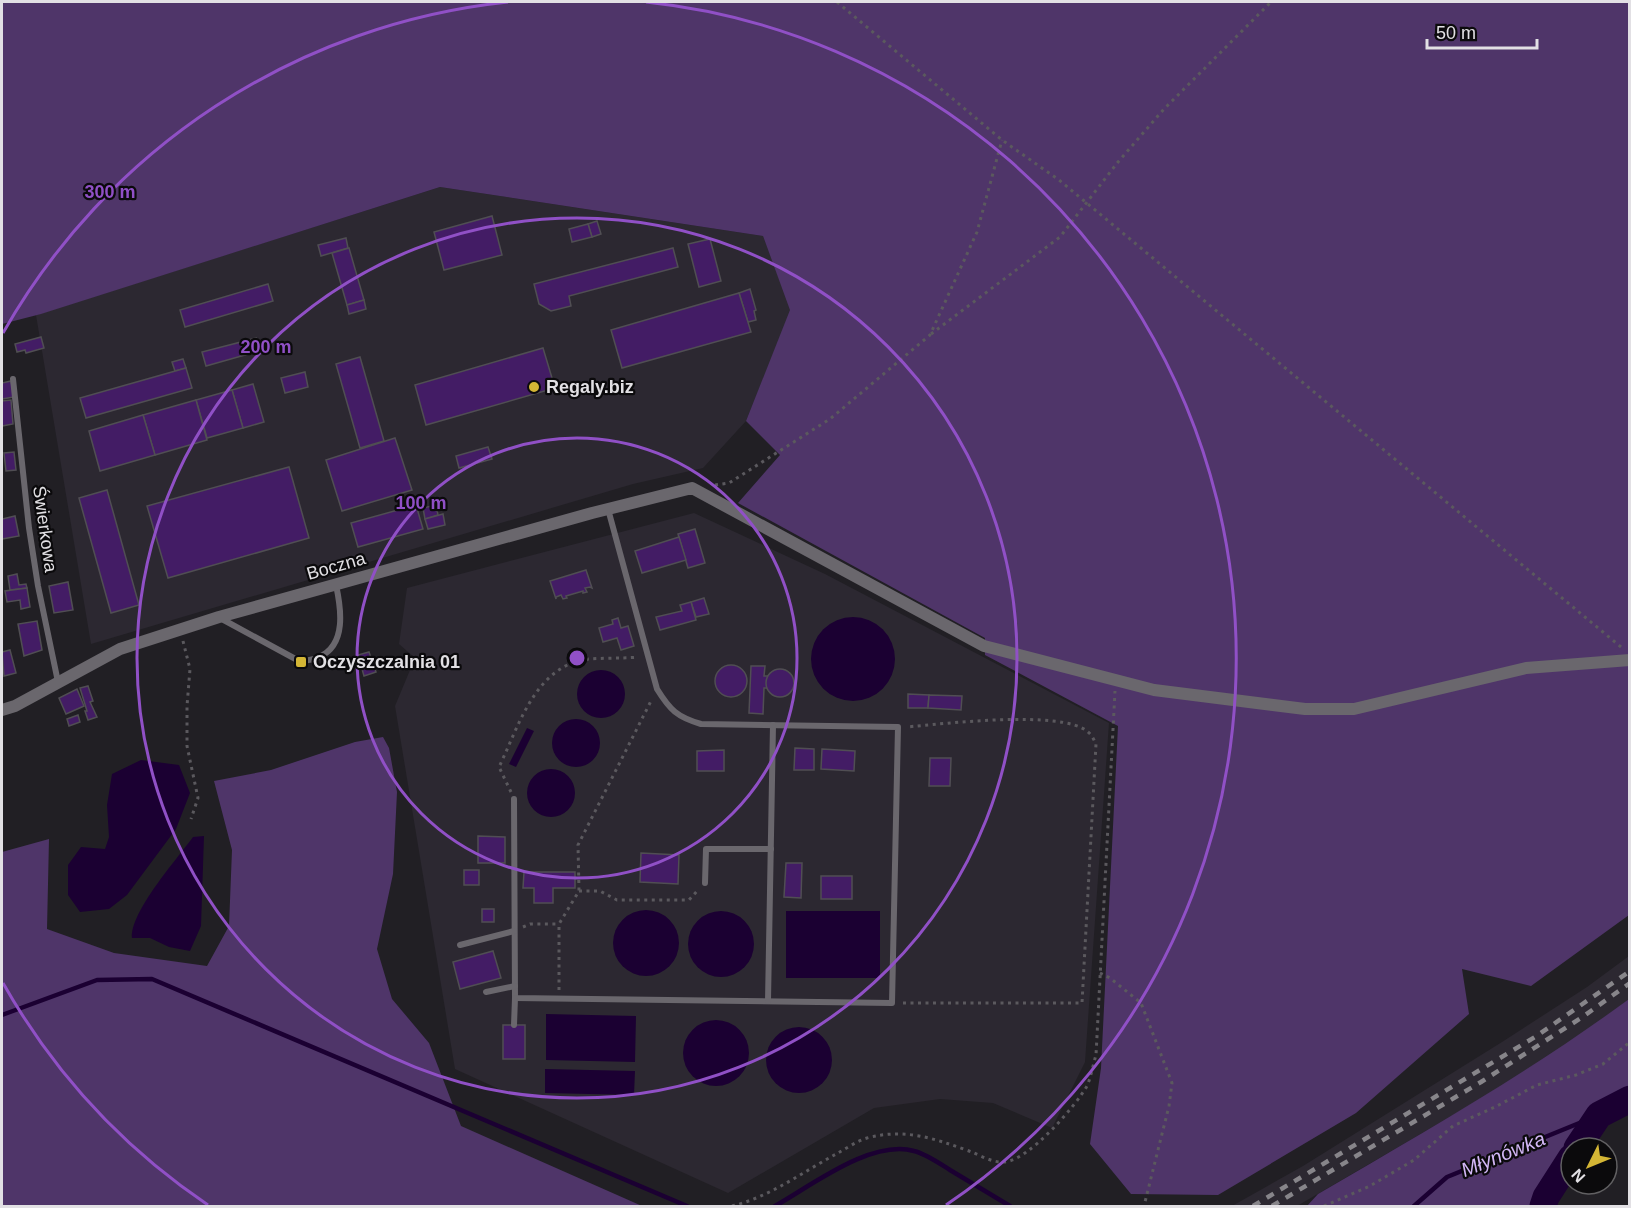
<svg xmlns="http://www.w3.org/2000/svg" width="1631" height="1208" viewBox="0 0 1631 1208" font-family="Arial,sans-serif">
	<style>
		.built { fill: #2c2831 }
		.green { fill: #4f3569 }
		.water { fill: #1b0032 }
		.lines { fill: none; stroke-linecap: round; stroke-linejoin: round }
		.stream { stroke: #1b0032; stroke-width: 4.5 }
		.river { stroke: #1b0032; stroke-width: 27 }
		.building { fill: #431c65; stroke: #504e53; stroke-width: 1.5 }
		.path { stroke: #5b595e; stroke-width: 3; stroke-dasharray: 3 4.5; stroke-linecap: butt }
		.lane { stroke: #6a676d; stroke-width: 6 }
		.street { stroke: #6a676d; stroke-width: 12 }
		.rail { stroke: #87858a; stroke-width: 4.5; stroke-dasharray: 8 8; stroke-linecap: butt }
		.ring { fill: none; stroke: #9050c6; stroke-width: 3 }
		.poi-dot { fill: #d4b635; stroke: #0b0a0c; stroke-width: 2 }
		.labels { text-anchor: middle; stroke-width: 4.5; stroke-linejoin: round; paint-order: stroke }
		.poi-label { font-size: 18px; font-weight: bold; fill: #e2e0e4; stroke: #0b0a0c; text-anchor: start }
		.street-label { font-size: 18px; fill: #e2e0e4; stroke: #0b0a0c }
		.water-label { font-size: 20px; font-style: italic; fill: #d2b6f5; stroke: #0b0a0c }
		.centre { fill: #9050c6; stroke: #0b0a0c; stroke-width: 3 }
		.ring-label { font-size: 18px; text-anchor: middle; font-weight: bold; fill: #9050c6; stroke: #0b0a0c; stroke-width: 4.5; stroke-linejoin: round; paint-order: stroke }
	</style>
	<rect width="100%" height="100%" fill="#211f24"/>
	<g class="built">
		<path d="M 440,187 L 763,236 L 791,310 L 746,421 L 703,468 L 633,484 L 91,644 L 36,315 Z"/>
		<path d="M 694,513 L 825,574 L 1109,723 L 1085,1062 L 1052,1128 L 993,1103 L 940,1099 L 874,1108 L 728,1193 L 455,1069 L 395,706 L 415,658 L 399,644 L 407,588 Z"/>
		<path d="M 1629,956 L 1629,999 L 1573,1041 L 1484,1097 L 1297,1206 L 1232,1206 L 1303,1166 L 1502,1042 L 1587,987 Z"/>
	</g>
	<g class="green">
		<path d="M 2,2 L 1629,2 L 1629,915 L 1531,986 L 1462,969 L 1469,1014 L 1356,1113 L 1218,1195 L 1131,1194 L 1090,1144 L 1101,1068 L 1118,726 L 985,655 L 985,638 L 738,503 L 780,455 L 746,421 L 790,310 L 763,236 L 440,187 L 41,314 L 2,324 Z"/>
		<path d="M 383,737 L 389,748 L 397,792 L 393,874 L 377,949 L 392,999 L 429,1043 L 461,1126 L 642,1206 L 2,1206 L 2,852 L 49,839 L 47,929 L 114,953 L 207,966 L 229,926 L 232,850 L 214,781 L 271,770 L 355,742 Z"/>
		<path d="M 1629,999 L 1629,1086 L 1603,1099 L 1562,1150 L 1533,1206 L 1307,1206 L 1318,1194 C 1424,1132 1530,1072 1629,999 Z"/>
	</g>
	<g class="water">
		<circle cx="853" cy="659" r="42"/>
		<circle cx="601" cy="694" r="24"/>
		<circle cx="576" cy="743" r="24"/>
		<path d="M 527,728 L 534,731 L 516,767 L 509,764 Z"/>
		<path d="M 141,760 L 179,765 L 190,793 L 176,829 L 127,895 L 109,909 L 80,912 L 68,895 L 68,865 L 81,847 L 105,849 L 109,837 L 107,805 L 112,774 Z"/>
		<circle cx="551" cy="793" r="24"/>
		<path d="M 204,836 L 201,926 L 190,951 L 169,947 L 150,938 L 132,938 C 130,912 177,859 193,837 Z"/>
		<circle cx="646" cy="943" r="33"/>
		<rect x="786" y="911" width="94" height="67"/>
		<circle cx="721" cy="944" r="33"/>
		<path d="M 546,1014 L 636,1016 L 635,1062 L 546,1060 Z"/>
		<circle cx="716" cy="1053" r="33"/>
		<circle cx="799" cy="1060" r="33"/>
		<path d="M 545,1069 L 635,1071 L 634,1095 L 545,1093 Z"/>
	</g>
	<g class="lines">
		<g class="stream">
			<path d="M 2,1015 L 97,980 L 152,979 L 687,1206"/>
			<path d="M 775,1206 C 811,1186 871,1139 914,1151 C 926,1154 939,1163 950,1170 C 970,1182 990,1194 1010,1206"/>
			<path d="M 1414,1206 L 1447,1177 L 1599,1115"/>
		</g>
		<g class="river">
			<path d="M 1577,1148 L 1599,1115 L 1630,1099"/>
			<path d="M 1543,1206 L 1546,1197 L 1571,1158"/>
		</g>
	</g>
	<g class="building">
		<path d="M 492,216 L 502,255 L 444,270 L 434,232 Z"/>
		<path d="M 597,221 L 601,234 L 592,237 L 588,224 Z"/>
		<path d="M 588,224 L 592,237 L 572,242 L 569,229 Z"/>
		<path d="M 346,238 L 348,248 L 321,256 L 318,245 Z"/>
		<path d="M 710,239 L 721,281 L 699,287 L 688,244 Z"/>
		<path d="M 349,248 L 364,300 L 347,305 L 332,253 Z"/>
		<path d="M 673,248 L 678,267 L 569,296 L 571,306 L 551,311 L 539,304 L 534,284 Z"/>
		<path d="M 268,284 L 273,301 L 185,327 L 180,310 Z"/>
		<path d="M 750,289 L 756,310 L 754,311 L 756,320 L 748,322 L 739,293 Z"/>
		<path d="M 739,293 L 751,332 L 622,368 L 611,330 Z"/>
		<path d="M 364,300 L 366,309 L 349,314 L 347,305 Z"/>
		<path d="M 41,337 L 44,348 L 26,353 L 25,350 L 17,352 L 15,344 Z"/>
		<path d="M 256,338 L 259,351 L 245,355 L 241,342 Z"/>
		<path d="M 241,342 L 245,355 L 206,366 L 202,352 Z"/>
		<path d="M 543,348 L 555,388 L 426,425 L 415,385 Z"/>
		<path d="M 360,357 L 384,441 L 360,448 L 336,364 Z"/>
		<path d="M 183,359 L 186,368 L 175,371 L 172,362 Z"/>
		<path d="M 186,368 L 192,388 L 86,418 L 80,398 Z"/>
		<path d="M 305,372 L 308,387 L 285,393 L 281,378 Z"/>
		<path d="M 11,381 L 14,397 L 2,399 L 2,383 Z"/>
		<path d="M 253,384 L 264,422 L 243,428 L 232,390 Z"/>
		<path d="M 232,390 L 243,428 L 207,438 L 196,400 Z"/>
		<path d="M 11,400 L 13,424 L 2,426 L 2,401 Z"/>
		<path d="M 196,400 L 207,440 L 155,455 L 143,415 Z"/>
		<path d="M 143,415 L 155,455 L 100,471 L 89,431 Z"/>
		<path d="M 395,438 L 412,490 L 342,511 L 326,460 Z"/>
		<path d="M 488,447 L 492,459 L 459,468 L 456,456 Z"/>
		<path d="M 14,452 L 16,470 L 6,471 L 4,453 Z"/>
		<path d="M 289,467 L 309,538 L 168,578 L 147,506 Z"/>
		<path d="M 107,490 L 139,605 L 111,613 L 79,498 Z"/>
		<path d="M 416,505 L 423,529 L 358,547 L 351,523 Z"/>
		<path d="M 436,505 L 438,515 L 425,519 L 423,508 Z"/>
		<path d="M 443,514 L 445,525 L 428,529 L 425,519 Z"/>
		<path d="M 15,516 L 19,536 L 2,539 L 2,519 Z"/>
		<path d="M 695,529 L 705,563 L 688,568 L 678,534 Z"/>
		<path d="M 679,537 L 686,560 L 642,573 L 635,551 Z"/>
		<path d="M 586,570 L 592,588 L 590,587 L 585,588 L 587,592 L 583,593 L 583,591 L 566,596 L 567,598 L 563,599 L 561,595 L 556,597 L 556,599 L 550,581 Z"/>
		<path d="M 17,574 L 19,585 L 26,584 L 27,588 L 10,590 L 8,576 Z"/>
		<path d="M 68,582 L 73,610 L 54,613 L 49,586 Z"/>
		<path d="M 27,588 L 30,607 L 21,609 L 20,600 L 7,602 L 5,591 Z"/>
		<path d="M 704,598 L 709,614 L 696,617 L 691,602 Z"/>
		<path d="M 691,602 L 696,620 L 660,630 L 656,617 L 682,611 L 680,605 Z"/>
		<path d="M 618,618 L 621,628 L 628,626 L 634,646 L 621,650 L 617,638 L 603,642 L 599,628 L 613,624 L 612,620 Z"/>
		<path d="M 37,621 L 42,650 L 24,656 L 18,624 Z"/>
		<path d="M 10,650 L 16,673 L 4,676 L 2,652 Z"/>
		<path d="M 369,652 L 376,672 L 364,676 L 358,655 Z"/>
		<circle cx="731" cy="681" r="16"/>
		<path d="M 751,666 L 765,666 L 764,676 L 768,676 L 767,688 L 764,688 L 763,714 L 749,713 Z"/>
		<circle cx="780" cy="683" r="14"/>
		<path d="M 88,686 L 93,701 L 90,702 L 97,717 L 88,720 L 85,711 L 87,711 L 80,688 Z"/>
		<path d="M 77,689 L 84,706 L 66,714 L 59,698 Z"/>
		<path d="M 908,694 L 929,695 L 928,708 L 908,708 Z"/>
		<path d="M 929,695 L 962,696 L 961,710 L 928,708 Z"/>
		<path d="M 78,715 L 80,722 L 69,726 L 67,719 Z"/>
		<path d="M 795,748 L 814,749 L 814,770 L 794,770 Z"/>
		<path d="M 822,749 L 855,751 L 854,771 L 821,769 Z"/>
		<path d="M 724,750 L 724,771 L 697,771 L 697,751 Z"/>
		<path d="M 930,758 L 951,758 L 950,786 L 929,786 Z"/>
		<path d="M 478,836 L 505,837 L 505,863 L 478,863 Z"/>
		<path d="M 641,853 L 679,855 L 678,884 L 640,882 Z"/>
		<path d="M 786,863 L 802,863 L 801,898 L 784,897 Z"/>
		<rect x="464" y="870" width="15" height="15"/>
		<path d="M 524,872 L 575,872 L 575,888 L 553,888 L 553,903 L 534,903 L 534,888 L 523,888 Z"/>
		<rect x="821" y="876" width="31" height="23"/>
		<rect x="482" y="909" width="12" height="13"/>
		<path d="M 493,951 L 501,978 L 460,989 L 453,962 Z"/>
		<rect x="503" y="1025" width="22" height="34"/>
	</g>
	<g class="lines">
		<g class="path">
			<path d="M 837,2 L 1002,140 L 1059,180 L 1621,647"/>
			<path d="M 931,334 L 1060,237 L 1118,162 L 1164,109 L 1271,2"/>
			<path d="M 715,485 L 729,483 L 830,419 L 930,335 L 977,232 L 1002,140"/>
			<path d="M 183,641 L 190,669 L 187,706 L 187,746 L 198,798 L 191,819"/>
			<path d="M 511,792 L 499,767 C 518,728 532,676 577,661 C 588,657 623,659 638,657"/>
			<path d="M 579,891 L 600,891 L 617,900 L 689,900 L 699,889"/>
			<path d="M 523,927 L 530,924 L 559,924"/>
			<path d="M 1100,973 L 1110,978 L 1141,1003 L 1172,1083 L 1169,1106 L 1144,1206"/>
			<path d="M 559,990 L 559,924 L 579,891 L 578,845 L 652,699"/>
			<path d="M 903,1003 L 1082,1003 L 1096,744 C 1094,740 1092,735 1088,732 C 1063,709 942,724 906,727"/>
			<path d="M 732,1206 C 770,1197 804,1171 838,1153 C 847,1148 857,1141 867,1138 C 905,1128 933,1138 969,1151 C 980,1155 992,1163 1004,1162 C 1028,1161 1075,1107 1087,1086 C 1091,1077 1093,1065 1096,1055 L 1115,691"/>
			<path d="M 1324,1206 L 1370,1186 L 1414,1160 L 1453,1126 L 1495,1107 L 1537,1085 L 1576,1075 L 1603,1064 L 1630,1042"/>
		</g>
		<g class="lane">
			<path d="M 13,379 L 29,528 L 38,586 L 58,682"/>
			<path d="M 220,618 L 301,662 C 306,660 314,660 319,657 C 347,645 341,608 336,585"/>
			<path d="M 514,799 L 515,998 L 892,1003 L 898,727 L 701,724 C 677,717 670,710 657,689 L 608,509"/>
			<path d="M 705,883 L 706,849 L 771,849"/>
			<path d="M 460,945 L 514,931"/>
			<path d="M 486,992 L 515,986"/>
			<path d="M 768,1001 L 773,725"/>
			<path d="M 514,1025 L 515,998"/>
		</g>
		<path class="street" d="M 2,710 L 15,706 L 120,649 L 219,617 L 592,513 L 692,488 L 984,646 L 1154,690 L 1305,709 L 1354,709 L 1526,668 L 1630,660"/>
		<g class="rail">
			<path d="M 1253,1206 L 1535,1037 L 1630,971"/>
			<path d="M 1272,1206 L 1481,1082 L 1581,1018 L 1630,983"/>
		</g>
	</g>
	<g class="ring">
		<circle cx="577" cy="658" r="220"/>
		<circle cx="577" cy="658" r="440"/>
		<path d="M208 1205A660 660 0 0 1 3 983M3 333A660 660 0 0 1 508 2M646 2A660 660 0 0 1 946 1205"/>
	</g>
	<g class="poi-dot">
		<circle cx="534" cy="387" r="6"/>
		<rect x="295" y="656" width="12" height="12" rx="3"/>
	</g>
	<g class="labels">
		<g class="poi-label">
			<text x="546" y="393">Regaly.biz</text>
			<text x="313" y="668">Oczyszczalnia 01</text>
		</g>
		<g class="street-label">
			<text transform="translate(45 529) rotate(82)" y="6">Świerkowa</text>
			<text transform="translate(336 566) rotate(-16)" y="6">Boczna</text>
		</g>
		<g class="water-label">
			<text transform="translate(1503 1154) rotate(-22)" y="7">Młynówka</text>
		</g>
	</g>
	<circle cx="577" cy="658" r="9" class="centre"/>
	<g class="ring-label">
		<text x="110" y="198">300 m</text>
		<text x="266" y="353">200 m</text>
		<text x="421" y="509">100 m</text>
	</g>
	<rect width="1631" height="1208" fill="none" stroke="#e2e0e4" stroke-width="6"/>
	<g transform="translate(1589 1166) rotate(227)"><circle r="28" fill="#0b0a0c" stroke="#616062" stroke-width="1.5"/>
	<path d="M0-4.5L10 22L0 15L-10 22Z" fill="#d4b635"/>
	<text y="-9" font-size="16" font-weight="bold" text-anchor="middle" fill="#e2e0e4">N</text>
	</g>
	<path d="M1427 39v9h110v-9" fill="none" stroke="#e2e0e4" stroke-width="3"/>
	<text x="1436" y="39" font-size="18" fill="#e2e0e4" stroke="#0b0a0c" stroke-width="4.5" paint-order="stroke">50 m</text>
</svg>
